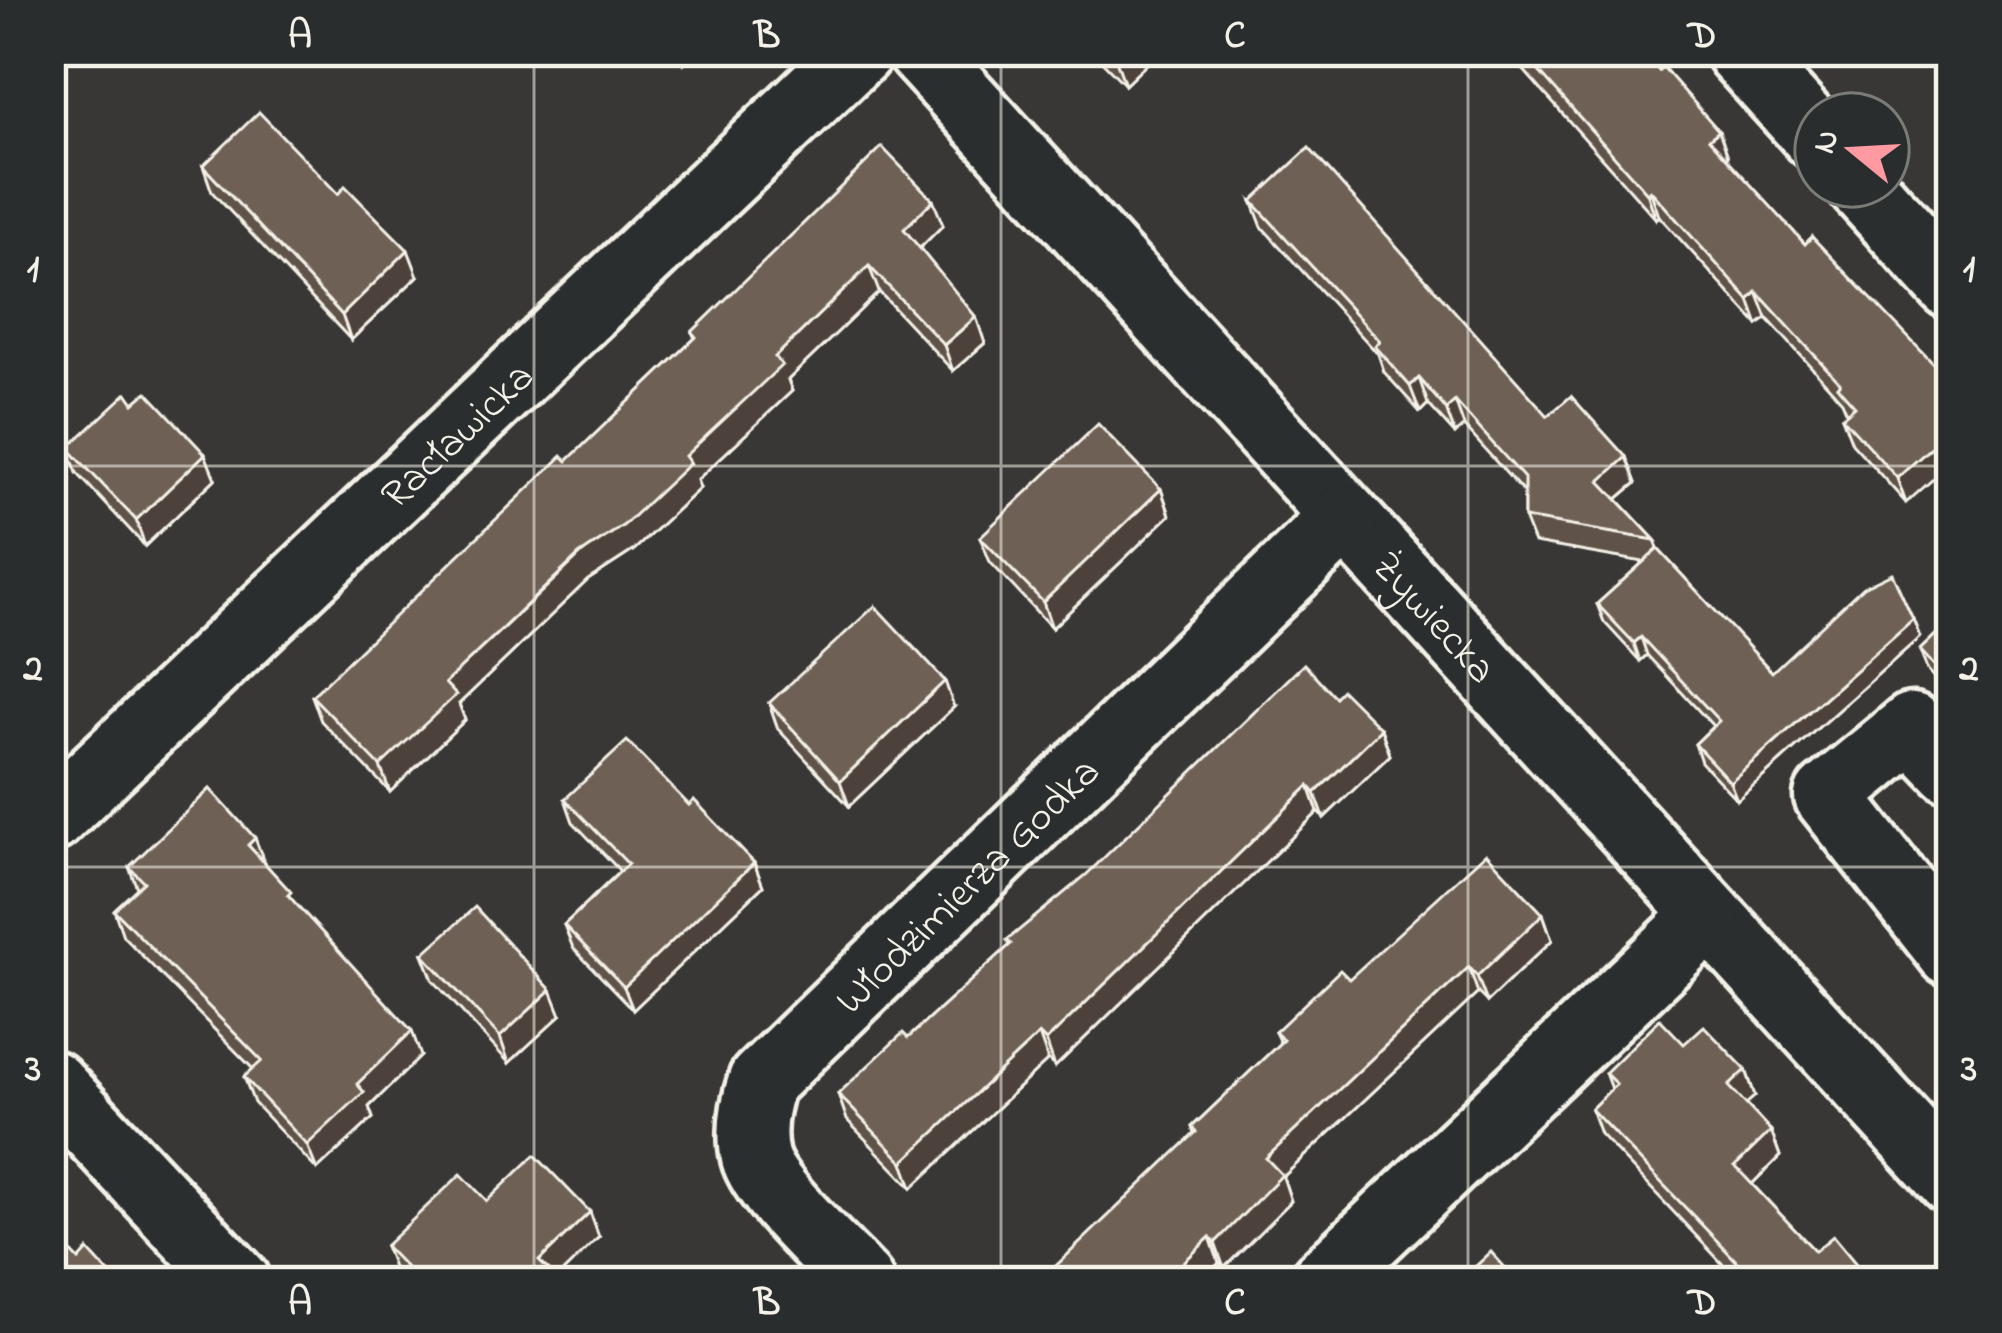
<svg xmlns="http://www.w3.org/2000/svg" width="2002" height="1333" viewBox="0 0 2002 1333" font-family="'Indie Flower',sans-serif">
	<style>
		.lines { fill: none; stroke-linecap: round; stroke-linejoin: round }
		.minor-casing { stroke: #f4f1e8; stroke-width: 75 }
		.minor { stroke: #2a2d2e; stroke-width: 66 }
		.wall { fill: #5f5348; stroke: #f4f1e8; stroke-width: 3 }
		.shaded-wall { fill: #4d433b; stroke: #f4f1e8; stroke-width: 3 }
		.building { fill: #6e6054; stroke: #f4f1e8; stroke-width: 3 }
		.grid { fill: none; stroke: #f4f1e8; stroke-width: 3; stroke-opacity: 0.55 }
		.labels { text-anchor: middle; stroke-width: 10; stroke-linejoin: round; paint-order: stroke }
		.street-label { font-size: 42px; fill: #f4f1e8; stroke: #2a2d2e }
		.neatline { fill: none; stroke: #f4f1e8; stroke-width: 4.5 }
		.grid-label { font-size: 39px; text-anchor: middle; font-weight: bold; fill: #f4f1e8 }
	</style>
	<rect width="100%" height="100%" fill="#383736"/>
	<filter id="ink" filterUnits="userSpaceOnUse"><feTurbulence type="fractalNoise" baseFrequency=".00833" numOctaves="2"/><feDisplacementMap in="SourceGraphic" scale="24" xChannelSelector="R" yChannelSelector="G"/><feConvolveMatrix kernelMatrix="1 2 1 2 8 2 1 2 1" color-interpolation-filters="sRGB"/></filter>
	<g filter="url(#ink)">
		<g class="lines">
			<g class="minor-casing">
				<g id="minor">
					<path id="s1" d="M 920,51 L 1951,1180"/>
					<path d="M 1739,51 L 1816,136"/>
					<path d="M 1861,186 L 1951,285"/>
					<path d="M 1951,768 L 1912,727 L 1828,796 L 1951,952"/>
					<path id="s2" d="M 51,818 L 859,51"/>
					<path d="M 51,1084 L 237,1282"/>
					<path id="s3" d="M 860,1282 C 834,1254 764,1191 755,1157 C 749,1132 754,1105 762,1081 L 1345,517"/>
					<path d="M 1323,1282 L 1707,917"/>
				</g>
			</g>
			<use href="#minor" class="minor"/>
		</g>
		<g class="wall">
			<path d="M 1092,51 L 1160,51 L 1125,85 Z"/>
			<path d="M 1511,51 L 1642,51 L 1728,156 L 1726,158 L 1805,244 L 1812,237 L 1906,503 L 1852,443 L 1842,417 L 1847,413 L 1842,401 L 1767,318 L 1758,325 L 1659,216 L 1656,219 L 1513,58 Z"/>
			<path d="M 203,166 L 418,276 L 351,340 L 212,192 Z"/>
			<path d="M 1252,201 L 1548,416 L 1626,457 L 1636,483 L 1617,499 L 1655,540 L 1658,549 L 1772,672 L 1920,637 L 1737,800 L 1701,762 L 1695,744 L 1713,726 L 1647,655 L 1640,661 L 1604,622 L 1597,604 L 1643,562 L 1534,543 L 1524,518 L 1524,493 L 1464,426 L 1455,434 L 1428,404 L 1420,412 L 1384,372 L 1378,354 L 1262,227 Z"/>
			<path d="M 943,225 L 920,248 L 985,343 L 953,371 L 879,292 L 788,380 L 792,391 L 697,480 L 700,488 L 634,550 L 588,580 L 459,704 L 465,720 L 390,792 L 321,721 L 312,696 L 567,461 L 695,338 L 692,332 Z"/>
			<path d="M 134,403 L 215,479 L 145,546 L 77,473 L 68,448 Z"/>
			<path d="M 1161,489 L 1170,515 L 1052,628 L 990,562 L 980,537 Z"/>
			<path d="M 1951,620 L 1951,696 L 1927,669 L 1920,650 Z"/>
			<path d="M 1335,697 L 1381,729 L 1390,755 L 1324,818 L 1318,812 L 1055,1067 L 1048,1060 L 912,1188 L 847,1120 L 838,1094 L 908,1038 L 1009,946 L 1007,940 Z"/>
			<path d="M 769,703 L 954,707 L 849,806 L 778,729 Z"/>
			<path d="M 565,799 L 689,805 L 754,863 L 763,886 L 633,1010 L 573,948 L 564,925 L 620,871 L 573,822 Z"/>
			<path d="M 265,863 L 295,904 L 421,1056 L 369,1107 L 373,1118 L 317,1170 L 254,1103 L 244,1077 L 253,1069 L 123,936 L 114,910 L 137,888 L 129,867 Z"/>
			<path d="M 1543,914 L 1552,940 L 1487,1002 L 1478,993 L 1283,1177 L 1291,1201 L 1224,1268 L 1219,1263 L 1199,1282 L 1194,1134 L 1192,1127 L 1280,1043 L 1275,1032 L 1349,979 Z"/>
			<path d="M 423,954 L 561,1015 L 509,1063 L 433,980 Z"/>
			<path d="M 1684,1044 L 1746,1070 L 1755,1096 L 1746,1104 L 1771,1131 L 1780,1156 L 1752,1184 L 1815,1251 L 1871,1282 L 1734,1276 L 1600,1134 L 1591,1109 L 1611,1089 L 1605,1073 Z"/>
			<path d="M 487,1201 L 599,1237 L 557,1278 L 561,1282 L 404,1282 L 395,1272 L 385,1246 Z"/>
		</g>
		<g class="shaded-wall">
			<path d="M 680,51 L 697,51 L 684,63 Z"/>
			<path d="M 1125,51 L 1160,51 L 1125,85 L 1116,60 Z"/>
			<path d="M 1719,131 L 1728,156 L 1719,165 L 1709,139 Z"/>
			<path d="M 1650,190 L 1659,216 L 1656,219 L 1647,193 Z"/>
			<path d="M 933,200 L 943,225 L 914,254 L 904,229 Z"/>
			<path d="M 408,250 L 418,276 L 351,340 L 342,315 Z"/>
			<path d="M 869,266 L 879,292 L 788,380 L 792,391 L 697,480 L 700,488 L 634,550 L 588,580 L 459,704 L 465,720 L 390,792 L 380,766 L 445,683 L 685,456 L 775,357 Z"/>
			<path d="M 1757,292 L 1767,318 L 1758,325 L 1749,300 Z"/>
			<path d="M 976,317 L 985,343 L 953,371 L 944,345 Z"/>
			<path d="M 1419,378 L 1428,404 L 1420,412 L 1410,386 Z"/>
			<path d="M 1455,401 L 1464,426 L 1455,434 L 1446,409 Z"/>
			<path d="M 1951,429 L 1951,463 L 1906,503 L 1897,478 Z"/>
			<path d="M 205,454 L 215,479 L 145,546 L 136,520 Z"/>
			<path d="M 1626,457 L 1636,483 L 1609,506 L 1600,481 Z"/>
			<path d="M 1161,489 L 1170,515 L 1052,628 L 1043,602 Z"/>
			<path d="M 1913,619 L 1920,637 L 1737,800 L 1730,782 Z"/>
			<path d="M 1641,637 L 1647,655 L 1640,661 L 1634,643 Z"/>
			<path d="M 945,681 L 954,707 L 849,806 L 840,781 Z"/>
			<path d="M 1381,729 L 1390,755 L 1324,818 L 1315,793 Z"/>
			<path d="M 1309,786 L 1318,812 L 1055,1067 L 1046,1041 Z"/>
			<path d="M 255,838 L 265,864 L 248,845 Z"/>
			<path d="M 754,863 L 763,886 L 633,1010 L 624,987 Z"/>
			<path d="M 1543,914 L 1552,940 L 1487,1002 L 1477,976 Z"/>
			<path d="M 1469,967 L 1478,993 L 1283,1177 L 1291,1201 L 1224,1268 L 1215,1243 L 1266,1158 Z"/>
			<path d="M 551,990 L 561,1015 L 509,1063 L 500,1037 Z"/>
			<path d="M 412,1031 L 421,1056 L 369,1107 L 373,1118 L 317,1170 L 307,1145 L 357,1084 Z"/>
			<path d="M 1039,1034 L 1048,1060 L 912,1188 L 903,1162 Z"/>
			<path d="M 1746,1070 L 1755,1096 L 1738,1111 L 1729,1086 Z"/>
			<path d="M 1771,1131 L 1780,1156 L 1744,1192 L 1735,1166 Z"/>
			<path d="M 590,1212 L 599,1237 L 553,1282 L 539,1261 Z"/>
			<path d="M 1210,1237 L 1219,1263 L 1199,1282 L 1163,1282 Z"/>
		</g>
		<g class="building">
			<path d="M 1107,51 L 1125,51 L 1116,60 Z"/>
			<path d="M 1521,51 L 1642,51 L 1659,71 L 1663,67 L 1719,131 L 1709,139 L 1805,244 L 1812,237 L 1951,382 L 1951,429 L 1897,478 L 1842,417 L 1855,406 L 1837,386 L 1840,383 L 1757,292 L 1749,300 L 1650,190 L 1647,193 Z"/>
			<path d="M 259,112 L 338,194 L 345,186 L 408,250 L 342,315 L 203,166 Z"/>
			<path d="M 882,147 L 933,200 L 904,229 L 976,317 L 944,345 L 869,266 L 775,357 L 782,365 L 685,456 L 690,463 L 624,525 L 579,555 L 445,683 L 456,695 L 380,766 L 312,696 L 562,456 L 567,461 L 696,337 L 692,332 Z"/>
			<path d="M 1309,148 L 1548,416 L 1571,396 L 1626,457 L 1600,481 L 1655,540 L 1524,518 L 1524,478 L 1455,401 L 1446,409 L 1419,378 L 1410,386 L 1375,346 L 1380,341 L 1252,201 Z"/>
			<path d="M 147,392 L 205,454 L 136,520 L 68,448 L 127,393 L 134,403 Z"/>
			<path d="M 1098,424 L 1161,489 L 1043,602 L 980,537 Z"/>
			<path d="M 1658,549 L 1772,672 L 1863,587 L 1892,573 L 1913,619 L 1730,782 L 1695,744 L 1719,721 L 1641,637 L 1634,643 L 1597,604 Z"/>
			<path d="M 875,606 L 945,681 L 840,781 L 769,703 Z"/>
			<path d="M 1951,620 L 1951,684 L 1920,650 Z"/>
			<path d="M 1304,664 L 1335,697 L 1342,690 L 1381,729 L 1315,793 L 1309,786 L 1046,1041 L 1039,1034 L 903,1162 L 838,1094 L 903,1033 L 908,1038 L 1011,944 L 1007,940 L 1086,875 Z"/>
			<path d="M 627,741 L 689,805 L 694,800 L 754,863 L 624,987 L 564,925 L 628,864 L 565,799 Z"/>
			<path d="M 210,789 L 255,838 L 248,845 L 291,892 L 288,895 L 412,1031 L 357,1084 L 364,1092 L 307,1145 L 244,1077 L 262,1061 L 114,910 L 144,882 L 129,867 Z"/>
			<path d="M 1486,853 L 1543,914 L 1477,976 L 1469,967 L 1266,1158 L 1282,1175 L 1215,1243 L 1210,1237 L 1163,1282 L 1039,1282 L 1196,1132 L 1192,1127 L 1283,1040 L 1275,1032 L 1340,970 L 1349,979 Z"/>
			<path d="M 475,907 L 551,990 L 500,1037 L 423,954 Z"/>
			<path d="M 1660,1019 L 1684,1044 L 1704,1026 L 1746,1070 L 1729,1086 L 1771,1131 L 1735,1166 L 1815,1251 L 1833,1236 L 1871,1282 L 1727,1282 L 1743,1268 L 1591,1109 L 1616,1084 L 1605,1073 Z"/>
			<path d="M 535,1155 L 590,1212 L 539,1261 L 561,1282 L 420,1282 L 385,1246 L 461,1174 L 487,1201 Z"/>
			<path d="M 51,1230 L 79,1260 L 88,1250 L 117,1282 L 51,1282 Z"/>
			<path d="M 1491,1252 L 1518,1282 L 1459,1282 Z"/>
		</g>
	</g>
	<path class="grid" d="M 534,51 L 534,1282M 1001,51 L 1001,1282M 1468,51 L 1468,1282M 51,466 L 1951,466M 51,867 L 1951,867"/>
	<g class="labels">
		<g class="street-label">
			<text dy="15" stroke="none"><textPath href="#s2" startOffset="558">Racławicka</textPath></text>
			<text dy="15" stroke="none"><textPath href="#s1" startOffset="765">Żywiecka</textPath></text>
			<text dy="15" stroke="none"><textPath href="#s3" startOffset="525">Włodzimierza Godka</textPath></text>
		</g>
	</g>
	<rect width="2002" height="1333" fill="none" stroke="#2a2d2e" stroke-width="132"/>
	<g transform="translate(1852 150) rotate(288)"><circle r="57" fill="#2a2d2e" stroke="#7b7b78" stroke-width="3"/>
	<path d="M0-9L21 45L0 30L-21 45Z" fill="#ff9aa2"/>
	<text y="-18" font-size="33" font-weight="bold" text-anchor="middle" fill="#f4f1e8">N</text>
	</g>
	<rect x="66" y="66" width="1870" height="1201" class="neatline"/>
	<g class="grid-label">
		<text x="300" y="47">A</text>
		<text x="767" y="47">B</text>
		<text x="1235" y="47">C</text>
		<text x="1702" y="47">D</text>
		<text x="33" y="280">1</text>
		<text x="1969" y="280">1</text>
		<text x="33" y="680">2</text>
		<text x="1969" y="680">2</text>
		<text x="33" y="1080">3</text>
		<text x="1969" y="1080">3</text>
		<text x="300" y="1314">A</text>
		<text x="767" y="1314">B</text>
		<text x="1235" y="1314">C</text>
		<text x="1702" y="1314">D</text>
	</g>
</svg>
